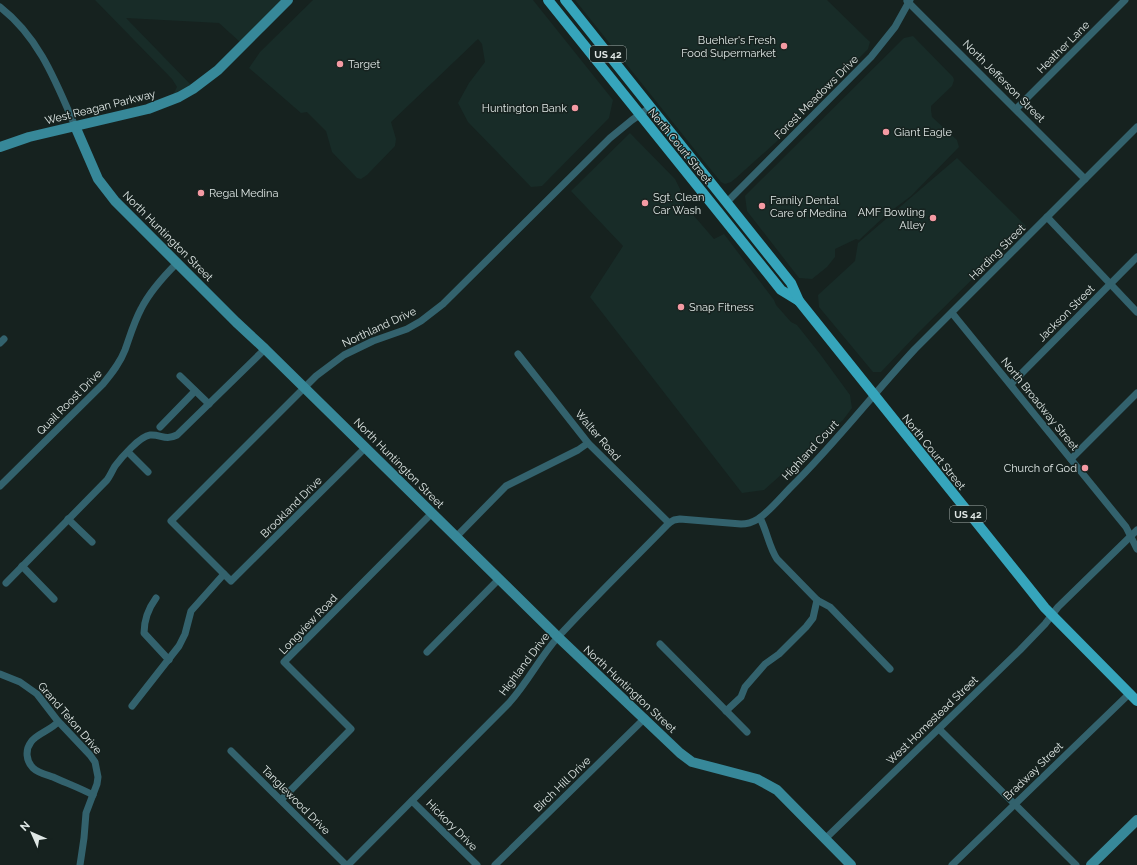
<svg xmlns="http://www.w3.org/2000/svg" width="1137" height="865" viewBox="0 0 1137 865" font-family="Raleway,sans-serif">
	<style>
		.built { fill: #182c28 }
		.lines { fill: none; stroke-linecap: round; stroke-linejoin: round }
		.street { stroke: #33626d; stroke-width: 7 }
		.secondary { stroke: #378899; stroke-width: 10 }
		.primary { stroke: #36a5bc; stroke-width: 10 }
		.poi-dot { fill: #f49aa3; stroke: #16221f; stroke-width: 1.5 }
		.labels { text-anchor: middle; stroke-width: 3; stroke-linejoin: round; paint-order: stroke }
		.shield { fill: #16221f; stroke: #a3acaa; stroke-width: 1 }
		.shield-label { font-size: 10px; font-weight: bold; fill: #dfe7e5 }
		.poi-label { font-size: 11px; fill: #dfe7e5; stroke: #16221f; text-anchor: start }
		.street-label { font-size: 11px; fill: #dfe7e5; stroke: #16221f }
	</style>
	<rect width="100%" height="100%" fill="#16221f"/>
	<g class="built">
		<path d="M 95,0 L 282,0 L 240,42 L 219,23 L 126,18 L 192,86 L 173,95 L 177,87 L 172,79 Z"/>
		<path d="M 313,0 L 533,0 L 613,100 L 609,118 L 542,186 L 531,187 L 468,122 L 458,103 L 469,83 L 485,62 L 482,44 L 478,39 L 391,122 L 396,139 L 395,146 L 367,175 L 361,179 L 357,178 L 332,152 L 326,131 L 307,112 L 301,113 L 249,68 L 260,52 Z"/>
		<path d="M 575,0 L 827,0 L 870,42 L 868,49 L 775,143 L 736,178 L 731,182 L 725,184 L 721,182 L 707,165 Z"/>
		<path d="M 913,36 L 953,77 L 954,80 L 952,86 L 931,106 L 931,110 L 932,117 L 957,140 L 959,147 L 911,196 L 887,214 L 859,240 L 856,239 L 835,249 L 835,257 L 827,267 L 812,279 L 799,278 L 747,211 L 745,196 L 904,38 Z"/>
		<path d="M 630,133 L 675,179 L 680,189 L 682,202 L 714,239 L 724,234 L 774,300 L 776,305 L 791,322 L 797,325 L 820,354 L 850,395 L 852,408 L 843,420 L 764,490 L 742,493 L 590,297 L 623,246 L 571,191 Z"/>
		<path d="M 957,158 L 1026,226 L 919,332 L 881,372 L 873,372 L 819,307 L 818,295 L 855,261 L 858,243 Z"/>
	</g>
	<g class="lines">
		<g class="street">
			<path d="M 907,1 L 1085,179"/>
			<path d="M 0,7 C 39,37 56,82 75,126"/>
			<path d="M 1016,109 L 1125,0"/>
			<path d="M 727,202 L 871,57 L 895,27 L 910,0"/>
			<path d="M 1047,217 L 1137,312"/>
			<path d="M 952,313 L 1126,527 L 1137,549"/>
			<path d="M 0,343 L 4,339"/>
			<path d="M 518,354 L 588,443 L 669,523"/>
			<path d="M 180,376 L 209,404"/>
			<path d="M 1011,384 L 1137,257"/>
			<path d="M 160,427 L 195,391"/>
			<path d="M 365,448 L 231,581 L 171,521 L 316,376 L 344,355 L 373,341 L 407,329 L 421,321 L 443,304 L 610,138 L 632,120 L 651,107"/>
			<path d="M 128,452 L 148,472"/>
			<path d="M 1071,459 L 1137,393"/>
			<path d="M 0,486 L 103,384 C 112,373 120,363 125,350 C 130,336 134,322 141,309 C 150,291 163,277 177,263"/>
			<path d="M 760,518 C 767,531 769,547 777,559 L 817,600 L 830,607 L 890,669"/>
			<path d="M 68,519 L 92,542"/>
			<path d="M 456,537 L 506,486 L 578,450 L 588,443"/>
			<path d="M 22,566 L 54,599"/>
			<path d="M 6,583 L 107,480 C 110,476 112,471 115,466 C 121,458 140,436 150,435 C 161,434 165,441 177,435 L 265,349"/>
			<path d="M 156,598 C 148,609 144,620 144,633 L 169,660"/>
			<path d="M 660,644 L 747,732"/>
			<path d="M 427,652 L 499,579"/>
			<path d="M 0,674 L 20,682 L 37,694 L 57,720 L 90,755 L 95,762 L 98,777 L 97,784 L 86,813 L 84,838 L 80,865"/>
			<path d="M 132,706 L 179,646 L 185,634 L 191,611 L 224,574"/>
			<path d="M 726,711 L 741,697 L 745,687 L 765,664 L 779,654 L 806,627 L 813,618 L 817,600"/>
			<path d="M 58,722 C 51,730 36,734 31,742 C 25,750 26,761 33,768 C 38,773 47,775 53,777 C 66,783 80,788 93,795"/>
			<path d="M 939,729 L 1076,865"/>
			<path d="M 231,751 L 346,865"/>
			<path d="M 281,800 L 351,729 L 284,662 L 432,513"/>
			<path d="M 412,801 L 477,865"/>
			<path d="M 825,839 L 1020,650 L 1045,624 L 1058,607 L 1137,530"/>
			<path d="M 348,865 L 509,703 C 528,682 540,657 558,637 C 594,598 632,561 669,523 L 674,520 L 680,519 L 741,524 C 748,524 753,522 758,519 C 769,512 782,496 791,487 C 835,444 873,394 915,349 L 1137,127"/>
			<path d="M 495,865 L 645,718"/>
			<path d="M 952,865 L 1129,694"/>
		</g>
		<g class="secondary">
			<path d="M 75,126 L 98,179 L 115,201 L 236,322 L 265,349 L 558,637 L 680,753 L 692,762 L 757,779 L 777,790 L 851,865"/>
			<path d="M 0,147 L 29,137 L 148,109 L 179,97 L 193,89 L 218,70 L 288,0"/>
			<path d="M 1091,865 L 1137,820"/>
		</g>
		<g class="primary">
			<path d="M 548,0 L 781,290 L 799,301"/>
			<path d="M 565,0 L 791,283 L 799,301 L 1045,608 L 1137,701"/>
		</g>
	</g>
	<g class="poi-dot">
		<circle cx="784" cy="46" r="4"/>
		<circle cx="340" cy="64" r="4"/>
		<circle cx="575" cy="108" r="4"/>
		<circle cx="886" cy="132" r="4"/>
		<circle cx="201" cy="193" r="4"/>
		<circle cx="645" cy="203" r="4"/>
		<circle cx="762" cy="206" r="4"/>
		<circle cx="933" cy="218" r="4"/>
		<circle cx="681" cy="307" r="4"/>
		<circle cx="1085" cy="468" r="4"/>
	</g>
	<g class="labels">
		<g class="shield">
			<rect x="590" y="46" width="36" height="16" rx="3"/>
			<rect x="950" y="506" width="36" height="16" rx="3"/>
		</g>
		<g class="shield-label">
			<text x="608" y="58">US 42</text>
			<text x="968" y="518">US 42</text>
		</g>
		<g class="poi-label">
			<text x="776" y="44" text-anchor="end">Buehler's Fresh<tspan x="776" dy="13">Food Supermarket</tspan></text>
			<text x="348" y="68">Target</text>
			<text x="567" y="112" text-anchor="end">Huntington Bank</text>
			<text x="894" y="136">Giant Eagle</text>
			<text x="209" y="197">Regal Medina</text>
			<text x="653" y="201">Sgt. Clean<tspan x="653" dy="13">Car Wash</tspan></text>
			<text x="770" y="204">Family Dental<tspan x="770" dy="13">Care of Medina</tspan></text>
			<text x="925" y="216" text-anchor="end">AMF Bowling<tspan x="925" dy="13">Alley</tspan></text>
			<text x="689" y="311">Snap Fitness</text>
			<text x="1077" y="472" text-anchor="end">Church of God</text>
		</g>
		<g class="street-label">
			<text transform="translate(1063 47) rotate(-45)" y="4">Heather Lane</text>
			<text transform="translate(1004 81) rotate(45)" y="4">North Jefferson Street</text>
			<text transform="translate(816 97) rotate(-45)" y="4">Forest Meadows Drive</text>
			<text transform="translate(100 107) rotate(-14)" y="4">West Reagan Parkway</text>
			<text transform="translate(680 146) rotate(51)" y="4">North Court Street</text>
			<text transform="translate(168 236) rotate(45)" y="4">North Huntington Street</text>
			<text transform="translate(997 252) rotate(-45)" y="4">Harding Street</text>
			<text transform="translate(1066 313) rotate(-45)" y="4">Jackson Street</text>
			<text transform="translate(379 327) rotate(-25)" y="4">Northland Drive</text>
			<text transform="translate(69 402) rotate(-45)" y="4">Quail Roost Drive</text>
			<text transform="translate(1040 404) rotate(51)" y="4">North Broadway Street</text>
			<text transform="translate(598 435) rotate(49)" y="4">Walter Road</text>
			<text transform="translate(810 450) rotate(-47)" y="4">Highland Court</text>
			<text transform="translate(934 452) rotate(51)" y="4">North Court Street</text>
			<text transform="translate(399 463) rotate(45)" y="4">North Huntington Street</text>
			<text transform="translate(291 507) rotate(-45)" y="4">Brookland Drive</text>
			<text transform="translate(308 624) rotate(-46)" y="4">Longview Road</text>
			<text transform="translate(524 664) rotate(-53)" y="4">Highland Drive</text>
			<text transform="translate(630 689) rotate(43)" y="4">North Huntington Street</text>
			<text transform="translate(70 718) rotate(49)" y="4">Grand Teton Drive</text>
			<text transform="translate(932 720) rotate(-44)" y="4">West Homestead Street</text>
			<text transform="translate(1033 771) rotate(-44)" y="4">Bradway Street</text>
			<text transform="translate(562 784) rotate(-44)" y="4">Birch Hill Drive</text>
			<text transform="translate(296 800) rotate(45)" y="4">Tanglewood Drive</text>
			<text transform="translate(452 825) rotate(45)" y="4">Hickory Drive</text>
		</g>
	</g>
	<g transform="translate(32 833) rotate(315)" stroke="#16221f" stroke-width="3" paint-order="stroke">
	<path d="M0-3L7 15L0 10L-7 15Z" fill="#dfe7e5"/>
	<text y="-6" font-size="11" font-weight="bold" text-anchor="middle" fill="#dfe7e5">N</text>
	</g>
</svg>
